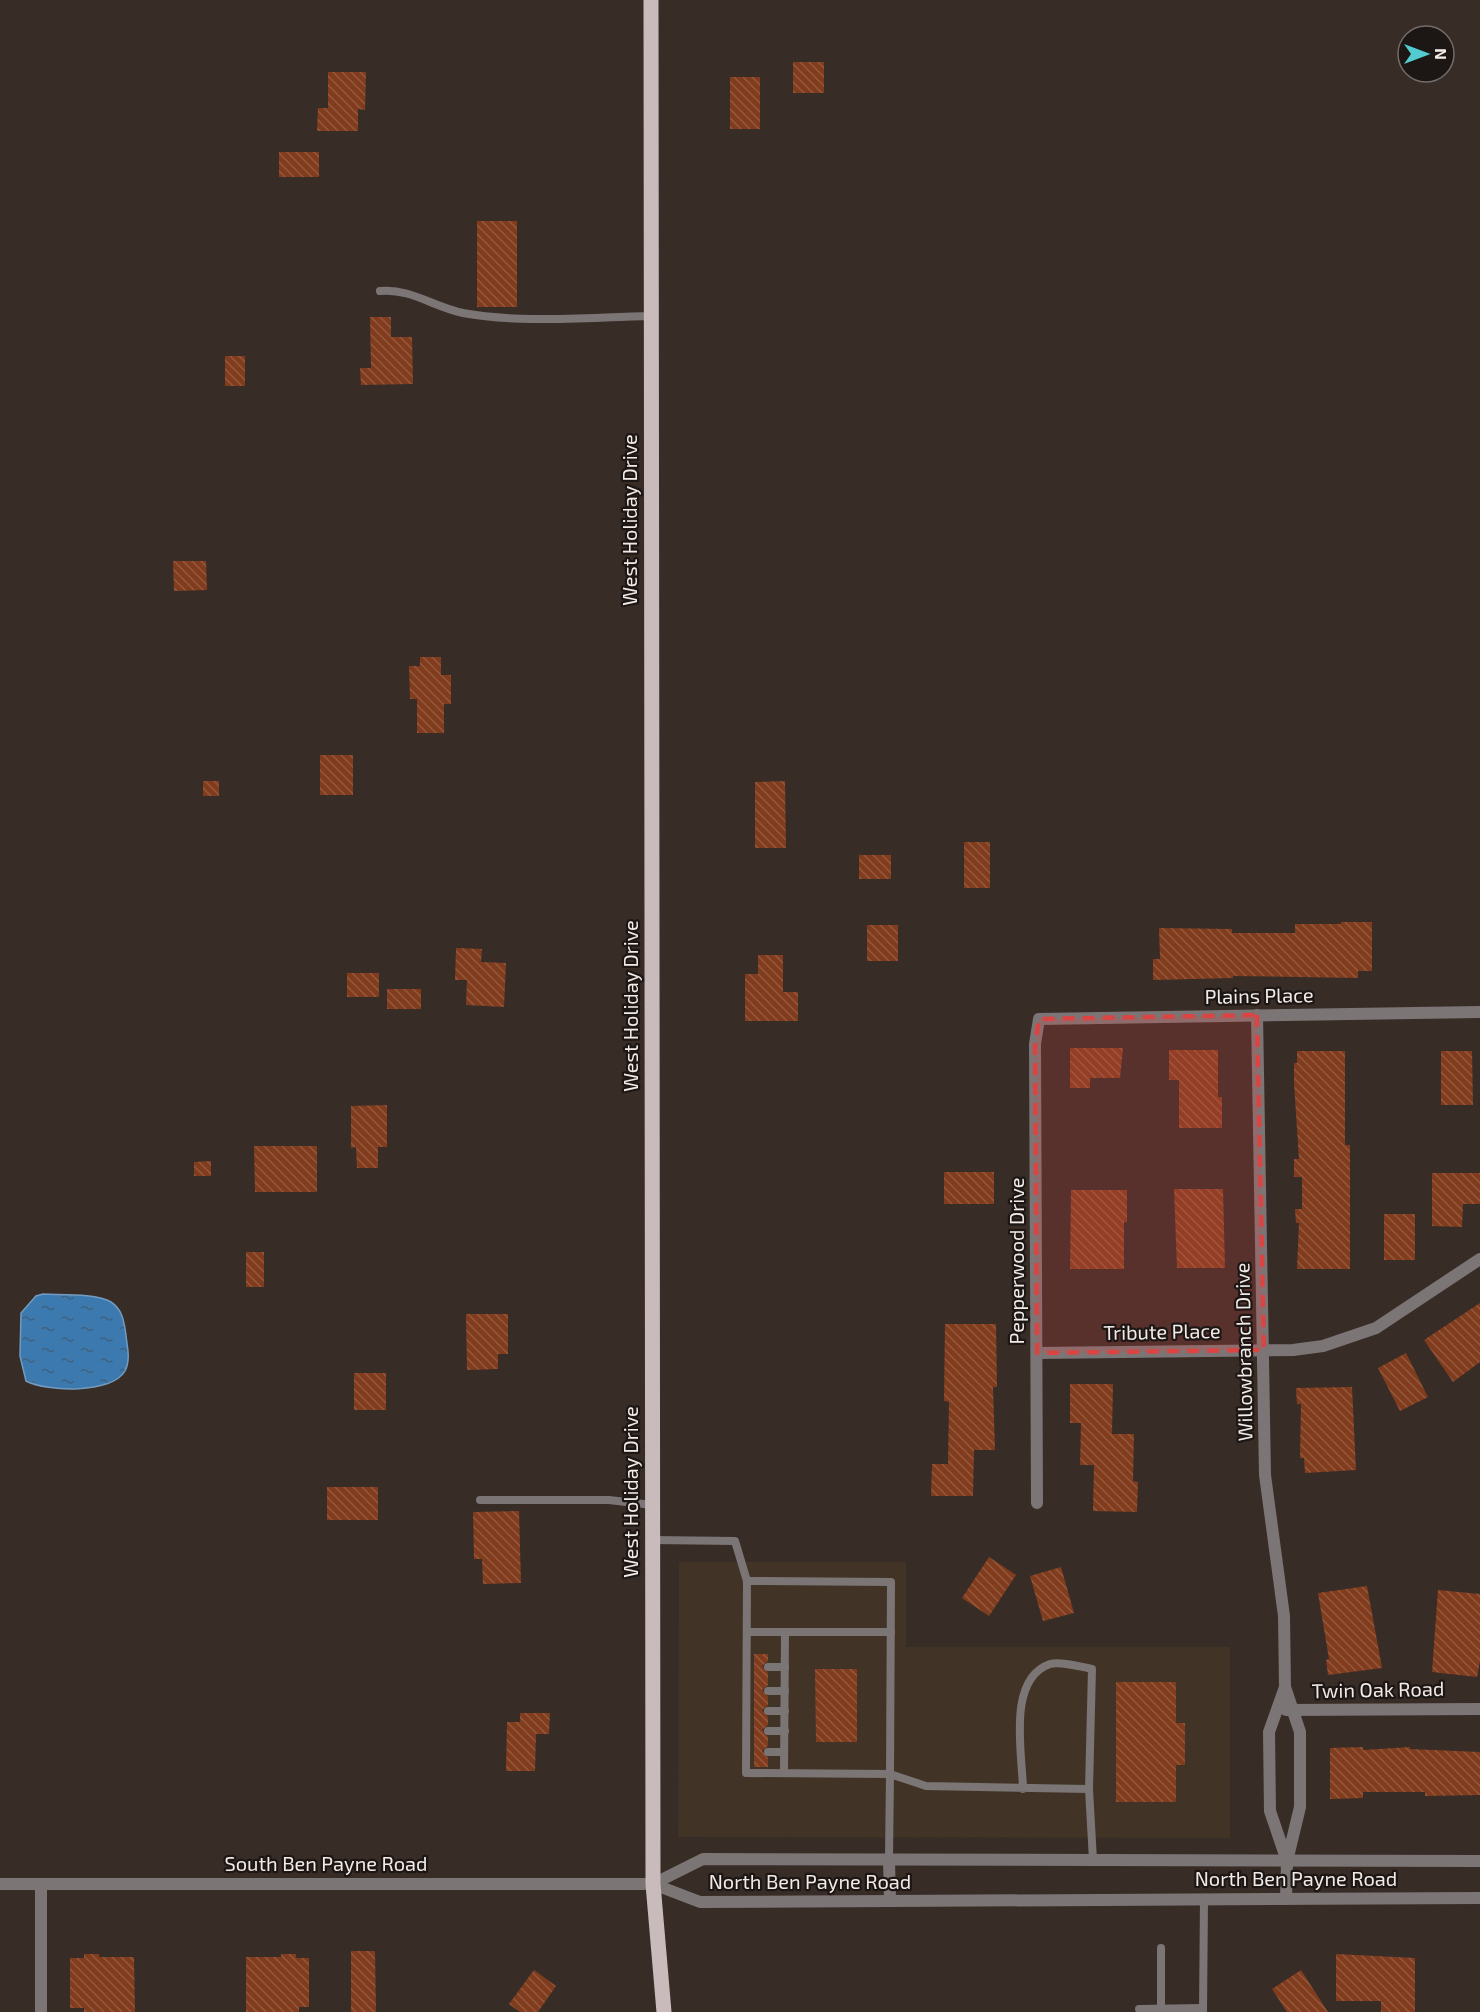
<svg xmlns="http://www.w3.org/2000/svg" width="1480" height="2012" viewBox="0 0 1480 2012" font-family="'Exo 2',sans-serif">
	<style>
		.commercial { fill: #413426 }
		.water { fill: url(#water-ripples); stroke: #729bbf; stroke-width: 1.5 }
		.building { fill: url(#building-back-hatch) }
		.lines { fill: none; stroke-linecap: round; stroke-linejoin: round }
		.service { stroke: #7c7575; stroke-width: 8 }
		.minor { stroke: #7c7575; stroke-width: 12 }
		.tertiary { stroke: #7c7575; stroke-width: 12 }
		.primary { stroke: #c9babb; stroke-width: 15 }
		.marked { fill: #da4544; fill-opacity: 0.2; stroke: #da4544; stroke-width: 4.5; stroke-dasharray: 12 8; stroke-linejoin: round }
		.labels { text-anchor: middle; stroke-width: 4.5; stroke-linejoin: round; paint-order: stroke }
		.street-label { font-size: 20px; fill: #f2eae6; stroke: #1c1614 }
	</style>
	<defs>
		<pattern id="water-ripples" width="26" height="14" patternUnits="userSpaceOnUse" patternTransform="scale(1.5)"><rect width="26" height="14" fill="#3b79ae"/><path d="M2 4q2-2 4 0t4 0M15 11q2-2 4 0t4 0" fill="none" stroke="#41627f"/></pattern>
		<pattern id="building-back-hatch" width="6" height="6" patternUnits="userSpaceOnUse" patternTransform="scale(1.5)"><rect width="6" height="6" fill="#813c1d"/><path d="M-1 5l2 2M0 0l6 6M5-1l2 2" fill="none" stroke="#93583e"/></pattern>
	</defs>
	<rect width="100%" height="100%" fill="#382c27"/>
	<path class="commercial" d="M 679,1562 L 906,1562 L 906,1647 L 1230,1647 L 1230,1838 L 678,1837 Z"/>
	<path class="water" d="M 43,1294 C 60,1295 97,1293 111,1302 C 123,1310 124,1322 126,1335 C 127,1347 131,1359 125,1371 C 112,1394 47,1392 26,1381 L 20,1356 L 21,1313 L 36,1296 Z"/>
	<g class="building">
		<rect x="793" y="62" width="31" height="31"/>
		<path d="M 328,72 L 366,72 L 365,110 L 358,109 L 358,131 L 317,131 L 318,108 L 328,108 Z"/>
		<rect x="730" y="77" width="30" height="52"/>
		<rect x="279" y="152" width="40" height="25"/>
		<rect x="477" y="221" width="40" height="86"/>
		<path d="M 370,317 L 391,317 L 391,337 L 412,337 L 413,384 L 361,385 L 360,368 L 371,368 Z"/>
		<rect x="225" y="356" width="20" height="30"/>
		<path d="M 173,561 L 206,561 L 207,590 L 174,591 Z"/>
		<path d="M 420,657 L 441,657 L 441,675 L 451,675 L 451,704 L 444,704 L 444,733 L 417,733 L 417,699 L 410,699 L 409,666 L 420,666 Z"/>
		<rect x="320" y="755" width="33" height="40"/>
		<rect x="203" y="781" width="16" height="15"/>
		<path d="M 785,781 L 786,848 L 755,848 L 755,782 Z"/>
		<rect x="964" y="842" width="26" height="46"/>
		<rect x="859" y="855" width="32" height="24"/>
		<path d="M 1341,922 L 1372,922 L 1372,971 L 1358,971 L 1358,978 L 1233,976 L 1233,978 L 1153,980 L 1153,959 L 1160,959 L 1159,928 L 1232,929 L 1232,933 L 1295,933 L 1295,924 L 1341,924 Z"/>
		<rect x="867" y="925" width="31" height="36"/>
		<path d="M 456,948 L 482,949 L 481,962 L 506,963 L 504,1007 L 466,1005 L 467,980 L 455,980 Z"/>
		<path d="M 758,955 L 783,955 L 783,992 L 798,992 L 798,1021 L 745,1021 L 745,974 L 758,974 Z"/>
		<rect x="347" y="973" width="32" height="24"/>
		<rect x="387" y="989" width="34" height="20"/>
		<path d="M 1070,1048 L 1123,1048 L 1120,1078 L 1090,1078 L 1090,1088 L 1070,1088 Z"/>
		<path d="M 1169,1050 L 1218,1050 L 1218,1097 L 1222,1097 L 1222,1128 L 1179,1128 L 1179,1080 L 1169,1080 Z"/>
		<path d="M 1297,1051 L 1345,1051 L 1345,1145 L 1350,1145 L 1350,1269 L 1297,1269 L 1299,1223 L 1296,1223 L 1295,1209 L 1302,1209 L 1302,1177 L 1294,1177 L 1294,1159 L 1299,1159 L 1294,1083 L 1294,1063 L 1297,1063 Z"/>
		<path d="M 1441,1051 L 1472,1051 L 1473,1105 L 1441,1105 Z"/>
		<path d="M 387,1105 L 387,1147 L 378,1147 L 378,1168 L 357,1168 L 356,1147 L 351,1148 L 351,1106 Z"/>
		<path d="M 254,1146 L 317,1146 L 317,1192 L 255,1192 Z"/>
		<path d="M 211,1161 L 211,1176 L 194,1176 L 194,1162 Z"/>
		<rect x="944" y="1172" width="50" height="32"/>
		<path d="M 1432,1173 L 1480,1173 L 1480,1204 L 1463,1204 L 1462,1227 L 1432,1226 Z"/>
		<path d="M 1174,1189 L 1223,1189 L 1225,1268 L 1177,1268 Z"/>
		<path d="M 1071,1190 L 1127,1190 L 1127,1222 L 1124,1222 L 1124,1269 L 1070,1269 Z"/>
		<rect x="1384" y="1214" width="31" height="46"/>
		<rect x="246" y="1252" width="18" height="35"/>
		<path d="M 1480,1303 L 1480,1362 L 1453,1382 L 1424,1340 Z"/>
		<path d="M 466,1314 L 508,1314 L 508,1354 L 498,1354 L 498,1369 L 467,1370 Z"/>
		<path d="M 945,1324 L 996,1324 L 997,1387 L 993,1387 L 995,1450 L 974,1450 L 973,1496 L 931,1496 L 932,1464 L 948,1464 L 949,1402 L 944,1401 Z"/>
		<path d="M 1406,1353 L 1428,1397 L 1400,1411 L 1378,1368 Z"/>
		<rect x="354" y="1373" width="32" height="37"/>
		<path d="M 1070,1384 L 1113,1384 L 1112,1434 L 1134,1434 L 1133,1481 L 1138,1482 L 1137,1512 L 1093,1511 L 1094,1465 L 1080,1465 L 1081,1423 L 1070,1423 Z"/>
		<path d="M 1352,1387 L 1356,1470 L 1305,1473 L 1304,1458 L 1300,1458 L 1301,1404 L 1297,1404 L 1296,1388 Z"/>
		<rect x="327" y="1487" width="51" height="33"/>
		<path d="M 519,1511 L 521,1583 L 483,1584 L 482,1559 L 474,1559 L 473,1512 Z"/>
		<path d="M 989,1557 L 1016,1575 L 989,1616 L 962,1598 Z"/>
		<path d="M 1061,1567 L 1074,1613 L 1043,1621 L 1030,1576 Z"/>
		<path d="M 1367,1586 L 1382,1668 L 1328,1675 L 1326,1660 L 1329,1659 L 1318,1593 Z"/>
		<path d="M 1438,1590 L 1480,1594 L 1480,1661 L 1477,1677 L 1432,1672 Z"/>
		<path d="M 754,1654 L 768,1654 L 768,1661 L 762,1666 L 768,1673 L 768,1685 L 762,1690 L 768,1697 L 768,1705 L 762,1710 L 768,1717 L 768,1725 L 762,1730 L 768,1737 L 768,1746 L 762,1751 L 768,1758 L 768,1767 L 754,1767 Z"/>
		<path d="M 815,1669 L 857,1669 L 857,1742 L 816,1742 Z"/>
		<path d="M 1116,1682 L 1176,1682 L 1176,1723 L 1185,1723 L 1185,1765 L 1176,1765 L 1176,1802 L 1116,1802 Z"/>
		<path d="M 520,1713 L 550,1713 L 549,1734 L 536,1734 L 535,1771 L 506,1771 L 507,1722 L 520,1722 Z"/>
		<path d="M 1363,1747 L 1363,1750 L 1410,1747 L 1410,1749 L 1480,1752 L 1480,1795 L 1425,1796 L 1425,1792 L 1363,1792 L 1363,1798 L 1330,1799 L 1330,1748 Z"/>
		<path d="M 351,1951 L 375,1951 L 376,2012 L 351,2012 Z"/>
		<path d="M 84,1954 L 99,1954 L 99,1957 L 134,1957 L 135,2012 L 84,2012 L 84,2008 L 70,2008 L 70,1958 L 84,1958 Z"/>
		<path d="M 281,1954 L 296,1954 L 296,1958 L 309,1958 L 309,2007 L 299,2007 L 299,2012 L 246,2012 L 246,1957 L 281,1957 Z"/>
		<path d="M 1336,1954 L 1415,1958 L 1415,2012 L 1381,2012 L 1381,2001 L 1336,2001 Z"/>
		<path d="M 534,1970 L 556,1986 L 538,2012 L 520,2012 L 509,2004 Z"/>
		<path d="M 1301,1970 L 1328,2012 L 1287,2012 L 1272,1989 Z"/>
	</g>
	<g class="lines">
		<g class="service">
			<path d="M 380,291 C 410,288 434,307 463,313 C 523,324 590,317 651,316"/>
			<path d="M 480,1500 L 609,1500 L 652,1505"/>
			<path d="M 652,1540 L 735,1541 L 747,1581 L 746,1773 L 890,1774 L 891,1582 L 747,1581"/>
			<path d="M 747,1632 L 891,1632"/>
			<path d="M 768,1667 L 785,1667"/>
			<path d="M 768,1691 L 785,1691"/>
			<path d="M 768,1711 L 785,1711"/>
			<path d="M 768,1731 L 785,1731"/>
			<path d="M 768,1752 L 784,1752"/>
			<path d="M 784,1773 L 785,1632"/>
			<path d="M 1089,1789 L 1093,1860"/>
			<path d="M 889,1859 L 890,1774 L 926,1786 L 1089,1789 L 1092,1669 C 1081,1667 1061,1661 1050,1664 C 1007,1679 1022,1752 1023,1789"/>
			<path d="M 1161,1948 L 1161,2009"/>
			<path d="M 1139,2009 L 1203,2008"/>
			<path d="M 1203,2012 L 1204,1899"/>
		</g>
		<g class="minor">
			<path d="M 1257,1015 L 1265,1475 L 1284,1616 L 1285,1687"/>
			<path d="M 1037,1353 L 1293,1350 L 1323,1346 L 1376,1328 L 1480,1259"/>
			<path d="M 1037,1503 L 1035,1044 L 1039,1019 L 1480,1012"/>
			<path d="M 1286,1710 L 1480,1709"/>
			<path d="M 0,1884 L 653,1884"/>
			<path d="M 1286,1899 L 1287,1861 L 1300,1807 L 1300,1732 L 1285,1687 L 1269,1732 L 1270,1811 L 1287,1861"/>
			<path d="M 41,2012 L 41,1884"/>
		</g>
		<g class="tertiary">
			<path d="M 889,1859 L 890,1901"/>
			<path d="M 653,1884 L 703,1859 L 1480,1861"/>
			<path d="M 653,1884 L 700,1902 L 1480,1898"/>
		</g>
		<path class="primary" d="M 651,0 L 653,1884 L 664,2012"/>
	</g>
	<path class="marked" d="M 1257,1015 L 1264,1350 L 1037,1353 L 1035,1044 L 1039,1019 Z"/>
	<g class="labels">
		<g class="street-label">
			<text transform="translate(630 520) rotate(-90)" y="7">West Holiday Drive</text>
			<text transform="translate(1259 996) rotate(-1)" y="7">Plains Place</text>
			<text transform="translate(631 1006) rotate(-90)" y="7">West Holiday Drive</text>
			<text transform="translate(1017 1261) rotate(-90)" y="7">Pepperwood Drive</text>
			<text transform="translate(1162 1332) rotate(-1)" y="7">Tribute Place</text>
			<text transform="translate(1244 1352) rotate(-91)" y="7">Willowbranch Drive</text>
			<text transform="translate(631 1492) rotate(-90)" y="7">West Holiday Drive</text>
			<text transform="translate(1378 1690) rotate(-1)" y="7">Twin Oak Road</text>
			<text x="326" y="1871">South Ben Payne Road</text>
			<text x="1296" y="1886">North Ben Payne Road</text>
			<text x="810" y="1889">North Ben Payne Road</text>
		</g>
	</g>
	<g transform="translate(1426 54) rotate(90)"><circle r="28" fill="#1c1614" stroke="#726b68" stroke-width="1.5"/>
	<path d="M0-4.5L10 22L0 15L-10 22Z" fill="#52ccd0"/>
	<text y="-9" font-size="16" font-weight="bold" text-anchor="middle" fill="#f2eae6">N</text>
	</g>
</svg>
